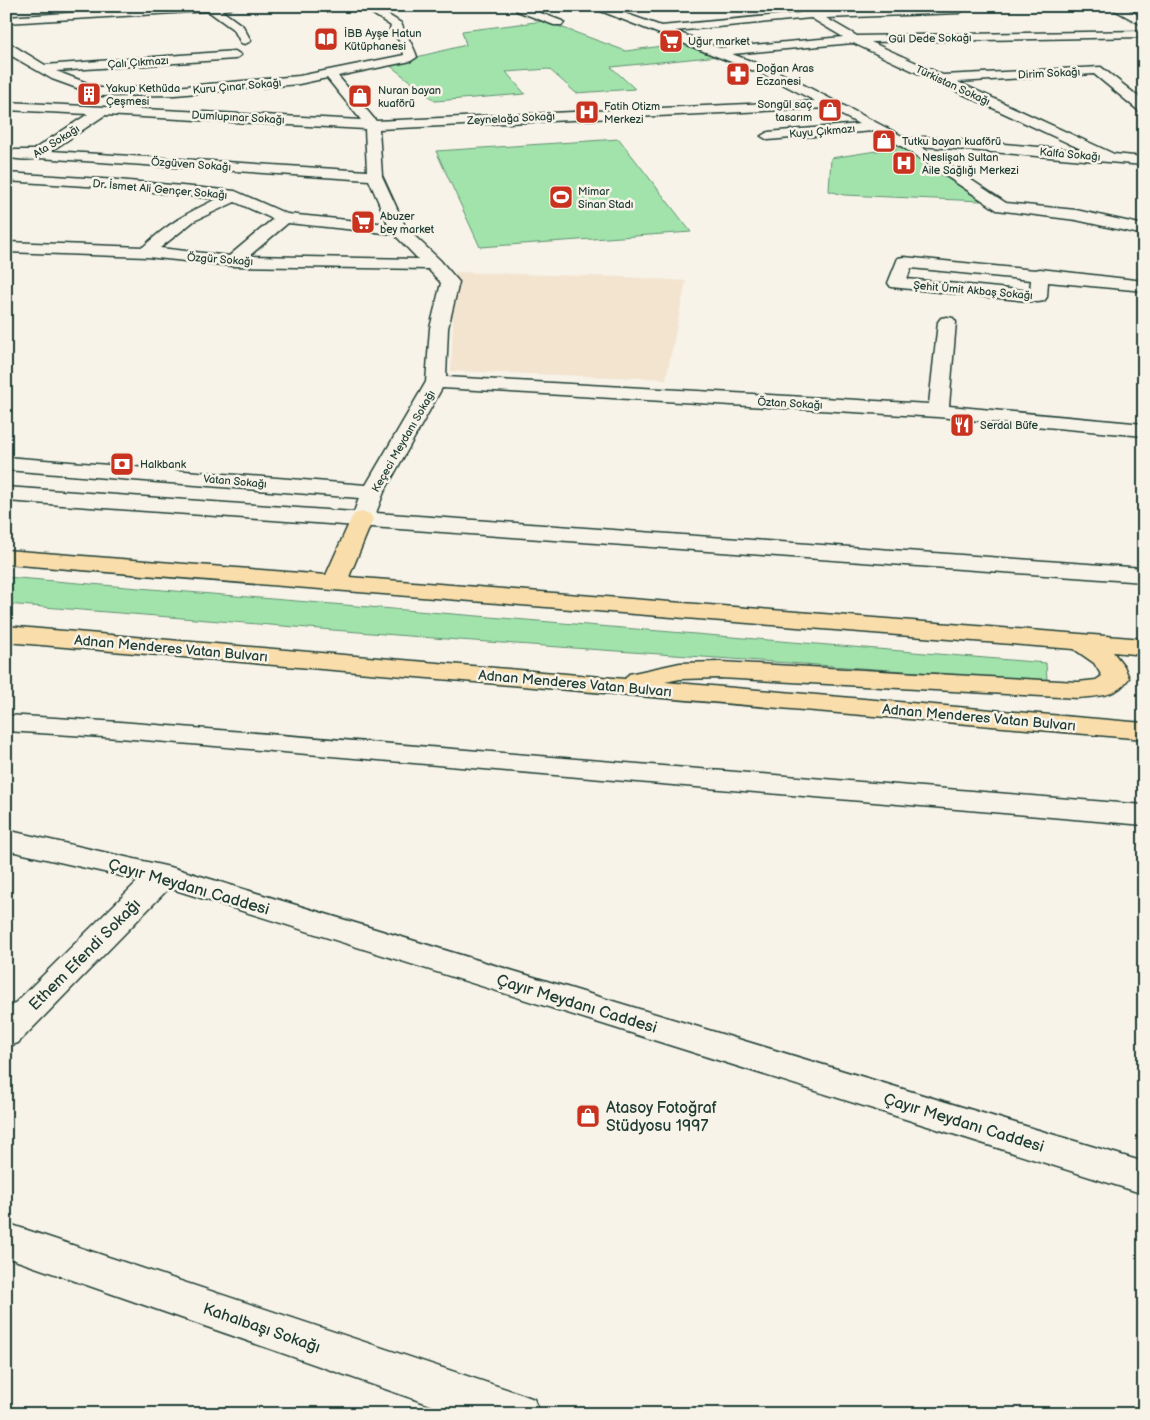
<svg xmlns="http://www.w3.org/2000/svg" width="1150" height="1420" viewBox="0 0 1150 1420" font-family="'Balsamiq Sans',sans-serif">
	<style>
		.built { fill: #f3e4d0 }
		.green { fill: #a2e3ac; stroke: #609070 }
		.lines { fill: none; stroke-linecap: round; stroke-linejoin: round }
		.street-casing { stroke: #1f3d34; stroke-width: 3 }
		.secondary-casing { stroke: #1f3d34; stroke-width: 3 }
		.primary-casing { stroke: #1f3d34; stroke-width: 3 }
		.street { fill: #f7f3e8; fill-rule: evenodd }
		.secondary { fill: #f7f3e8; fill-rule: evenodd }
		.primary { fill: #f9deab; fill-rule: evenodd }
		.labels { text-anchor: middle; stroke-width: 5; stroke-linejoin: round; paint-order: stroke }
		.far-poi-label { font-size: 11px; fill: #1f3d34; stroke: #f7f3e8; text-anchor: start }
		.far-street-label { font-size: 11px; fill: #1f3d34; stroke: #f7f3e8 }
		.street-label { font-size: 14px; fill: #1f3d34; stroke: #f7f3e8 }
		.near-street-label { font-size: 16px; fill: #1f3d34; stroke: #f7f3e8 }
		.near-poi-label { font-size: 16px; fill: #1f3d34; stroke: #f7f3e8; text-anchor: start }
	</style>
	<rect width="100%" height="100%" fill="#f7f3e8"/>
	<filter id="ink" filterUnits="userSpaceOnUse"><feTurbulence type="fractalNoise" baseFrequency=".02" numOctaves="2"/><feDisplacementMap in="SourceGraphic" scale="10" xChannelSelector="R" yChannelSelector="G"/><feConvolveMatrix kernelMatrix="1 2 1 2 8 2 1 2 1" color-interpolation-filters="sRGB"/></filter>
	<g filter="url(#ink)">
		<path class="built" d="M 455,272 L 625,277 L 686,281 L 666,379 L 451,371 Z"/>
		<g class="green">
			<path d="M 544,21 L 626,51 L 683,43 L 719,56 L 611,67 L 635,89 L 576,93 L 549,69 L 506,72 L 525,94 L 435,101 L 388,64 L 466,45 L 462,31 Z"/>
			<path d="M 619,139 L 691,232 L 480,247 L 436,151 Z"/>
			<path d="M 902,147 L 981,201 L 844,195 L 829,191 L 831,158 Z"/>
			<path d="M 6,577 L 1046,663 L 1047,681 L 459,640 L 6,604 Z"/>
		</g>
		<g class="lines">
			<g class="street-casing">
				<g id="street">
					<path d="M 174,6 L 235,6 L 230,9 L 221,10 L 243,26 L 251,41 L 245,44 L 241,43 L 234,30 L 208,11 L 6,23 L 6,17 Z"/>
					<path d="M 361,6 L 374,6 L 401,23 C 405,34 413,44 417,57 L 411,61 L 338,76 L 376,121 L 815,101 L 767,76 L 588,6 L 604,6 L 661,26 L 801,13 L 792,6 L 805,6 L 815,12 L 959,7 L 964,10 L 959,13 L 826,18 L 857,36 L 1144,31 L 1144,37 L 871,42 L 943,75 L 1101,67 L 1144,101 L 1144,112 L 1139,111 L 1094,74 L 958,82 L 1114,154 L 1144,157 L 1144,165 L 920,146 L 1006,203 L 1076,210 L 1144,225 L 1144,235 L 1076,220 L 997,210 L 901,146 L 873,131 L 768,140 L 761,136 L 768,132 L 859,124 L 828,108 L 379,129 L 382,176 L 406,228 L 440,260 L 459,282 L 448,328 L 446,377 L 929,404 L 938,322 L 941,318 L 947,317 L 953,318 L 956,322 L 949,406 L 1144,424 L 1144,436 L 938,417 L 442,388 L 384,492 L 376,513 L 1144,568 L 1144,582 L 6,501 L 6,487 L 354,512 L 359,498 L 6,470 L 6,457 L 366,485 L 426,382 L 430,328 L 441,283 L 428,269 L 233,266 L 147,257 L 6,252 L 6,242 L 143,247 C 168,224 186,213 217,199 L 118,188 L 6,181 L 6,173 L 118,180 L 235,191 L 287,214 L 388,224 L 369,180 L 39,158 C 30,162 17,158 6,158 L 6,150 L 33,150 L 88,114 L 6,110 L 6,102 L 361,120 L 327,78 L 299,84 L 175,95 L 99,96 L 52,79 L 10,55 L 6,51 L 6,41 L 45,65 L 235,51 L 241,55 L 235,59 L 56,71 L 100,88 L 175,87 L 299,76 L 404,55 L 400,42 L 390,29 L 391,26 ZM 811,18 L 843,37 L 719,48 L 675,31 ZM 853,43 L 1085,151 L 924,137 L 908,139 L 775,70 L 732,54 ZM 105,115 L 365,129 L 367,171 L 51,151 ZM 235,202 L 273,219 L 229,256 L 160,248 L 194,221 ZM 288,223 L 394,234 L 418,259 L 249,256 Z"/>
					<path d="M 1107,6 L 1121,6 L 1144,18 L 1144,26 Z"/>
					<path d="M 517,7 L 525,7 L 562,21 L 564,23 L 562,25 L 554,25 L 517,11 L 516,9 Z"/>
					<path d="M 904,257 L 1035,270 L 1040,269 L 1144,281 L 1144,291 L 1048,282 L 1047,297 L 1044,301 L 1038,302 L 891,287 L 888,283 L 898,258 ZM 911,268 L 1031,280 L 1030,291 L 907,279 Z"/>
					<path d="M 6,830 L 174,868 L 1144,1162 L 1144,1194 L 169,888 L 18,1043 L 6,1047 L 6,1012 L 139,880 L 6,850 Z"/>
					<path d="M 6,1223 L 518,1393 L 534,1399 L 540,1414 L 457,1414 L 6,1257 Z"/>
				</g>
			</g>
			<g class="secondary-casing">
				<path id="secondary" d="M 6,715 L 120,722 L 1144,805 L 1144,825 L 120,738 L 6,731 Z"/>
			</g>
			<g class="primary-casing">
				<path id="primary" d="M 362,512 L 370,514 L 373,519 L 349,577 L 1144,639 L 1144,655 L 1113,652 L 1124,666 L 1129,678 C 1117,697 1099,696 1078,698 L 720,678 L 680,679 L 665,682 L 1144,723 L 1144,739 L 6,642 L 6,626 L 625,679 L 629,674 L 680,663 L 720,662 L 1078,682 L 1096,680 L 1102,676 L 1094,663 L 1074,649 L 6,564 L 6,550 L 326,575 L 351,519 L 354,514 Z"/>
			</g>
			<use href="#street" class="street"/>
			<use href="#secondary" class="secondary"/>
			<use href="#primary" class="primary"/>
		</g>
	</g>
	<defs>
		<g id="library-square" transform="scale(1.25)"><rect x="-9" y="-9" width="18" height="18" rx="4" fill="#c8321e" stroke="#f7f3e8"/><path d="M-6-4Q-3-5.5-.7-3.5V5Q-3 3-6 4ZM6-4Q3-5.5 .7-3.5V5Q3 3 6 4Z" fill="#fff"/></g>
		<g id="supermarket-square" transform="scale(1.25)"><rect x="-9" y="-9" width="18" height="18" rx="4" fill="#c8321e" stroke="#f7f3e8"/><path d="M-6-5.5h2.5l.6 2H6L4.5 2H-2.5L-4.4-4H-6ZM-1.5 3.2a1.3 1.3 0 1 0 .1 0ZM3 3.2a1.3 1.3 0 1 0 .1 0Z" fill="#fff"/></g>
		<g id="pharmacy-square" transform="scale(1.25)"><rect x="-9" y="-9" width="18" height="18" rx="4" fill="#c8321e" stroke="#f7f3e8"/><path d="M-2-6h4v4h4v4h-4v4h-4v-4h-4v-4h4Z" fill="#fff"/></g>
		<g id="building-square" transform="scale(1.25)"><rect x="-9" y="-9" width="18" height="18" rx="4" fill="#c8321e" stroke="#f7f3e8"/><path d="M-4-6H4V6H1V3H-1V6H-4ZM-2.5-4.3h1.7v1.8h-1.7ZM.8-4.3h1.7v1.8H.8ZM-2.5-1h1.7V.8h-1.7ZM.8-1h1.7V.8H.8Z" fill="#fff"/></g>
		<g id="shop-square" transform="scale(1.25)"><rect x="-9" y="-9" width="18" height="18" rx="4" fill="#c8321e" stroke="#f7f3e8"/><path d="M-5-2.5h2.3a2.7 3.5 0 0 1 5.4 0H5L5.5 6h-11ZM-1.5-2.5h3a1.5 2.3 0 0 0-3 0Z" fill="#fff"/></g>
		<g id="hospital-square" transform="scale(1.25)"><rect x="-9" y="-9" width="18" height="18" rx="4" fill="#c8321e" stroke="#f7f3e8"/><path d="M-5-5h3v3.5h4V-5h3V5h-3V1.5h-4V5h-3Z" fill="#fff"/></g>
		<g id="stadium-square" transform="scale(1.25)"><rect x="-9" y="-9" width="18" height="18" rx="4" fill="#c8321e" stroke="#f7f3e8"/><path d="M0-5a6.5 5 0 1 0 0 10a6.5 5 0 1 0 0-10ZM-3.5-1.8h7v3.6h-7Z" fill="#fff"/></g>
		<g id="restaurant-square" transform="scale(1.25)"><rect x="-9" y="-9" width="18" height="18" rx="4" fill="#c8321e" stroke="#f7f3e8"/><path d="M-5-6h1v4h1v-4h1v4h1v-4h1v5L-1.5 .5V6h-2V.5L-5-1ZM5-6V6H3V1.5H1.5Q1.5-4 5-6Z" fill="#fff"/></g>
		<g id="bank-square" transform="scale(1.25)"><rect x="-9" y="-9" width="18" height="18" rx="4" fill="#c8321e" stroke="#f7f3e8"/><path d="M-6-4H6V4H-6ZM0-2.3a2.3 2.3 0 1 0 0 4.6a2.3 2.3 0 1 0 0-4.6Z" fill="#fff"/></g>
	</defs>
	<g fill-rule="evenodd">
		<use href="#library-square" x="326" y="39"/>
		<use href="#supermarket-square" x="671" y="41"/>
		<use href="#pharmacy-square" x="738" y="74"/>
		<use href="#building-square" x="89" y="94"/>
		<use href="#shop-square" x="360" y="96"/>
		<use href="#shop-square" x="830" y="110"/>
		<use href="#hospital-square" x="587" y="112"/>
		<use href="#shop-square" x="884" y="141"/>
		<use href="#hospital-square" x="904" y="163"/>
		<use href="#stadium-square" x="561" y="197"/>
		<use href="#supermarket-square" x="363" y="222"/>
		<use href="#restaurant-square" x="962" y="425"/>
		<use href="#bank-square" x="122" y="464"/>
		<use href="#shop-square" x="588" y="1116"/>
	</g>
	<g class="labels">
		<g class="far-poi-label">
			<text x="344" y="37">İBB Ayşe Hatun<tspan x="344" dy="13">Kütüphanesi</tspan></text>
			<text x="688" y="45">Uğur market</text>
			<text x="756" y="72">Doğan Aras<tspan x="756" dy="13">Eczanesi</tspan></text>
			<text x="106" y="92">Yakup Kethüda<tspan x="106" dy="13">Çeşmesi</tspan></text>
			<text x="378" y="94">Nuran bayan<tspan x="378" dy="13">kuaförü</tspan></text>
			<text x="812" y="108" text-anchor="end">Songül saç<tspan x="812" dy="13">tasarım</tspan></text>
			<text x="604" y="110">Fatih Otizm<tspan x="604" dy="13">Merkezi</tspan></text>
			<text x="902" y="145">Tutku bayan kuaförü</text>
			<text x="922" y="161">Neslişah Sultan<tspan x="922" dy="13">Aile Sağlığı Merkezi</tspan></text>
			<text x="578" y="195">Mimar<tspan x="578" dy="13">Sinan Stadı</tspan></text>
			<text x="380" y="220">Abuzer<tspan x="380" dy="13">bey market</tspan></text>
			<text x="980" y="429">Serdal Büfe</text>
			<text x="140" y="468">Halkbank</text>
		</g>
		<g class="far-street-label">
			<text transform="translate(930 38) rotate(-1)" y="4">Gül Dede Sokağı</text>
			<text transform="translate(138 62) rotate(-4)" y="4">Çalı Çıkmazı</text>
			<text transform="translate(1049 73) rotate(-3)" y="4">Dirim Sokağı</text>
			<text transform="translate(953 85) rotate(25)" y="4">Türkistan Sokağı</text>
			<text transform="translate(237 86) rotate(-5)" y="4">Kuru Çınar Sokağı</text>
			<text transform="translate(238 117) rotate(3)" y="4">Dumlupınar Sokağı</text>
			<text transform="translate(511 118) rotate(-3)" y="4">Zeynelağa Sokağı</text>
			<text transform="translate(822 131) rotate(-5)" y="4">Kuyu Çıkmazı</text>
			<text transform="translate(56 141) rotate(-32)" y="4">Ata Sokağı</text>
			<text transform="translate(1070 154) rotate(5)" y="4">Kalfa Sokağı</text>
			<text transform="translate(191 164) rotate(4)" y="4">Özgüven Sokağı</text>
			<text transform="translate(160 189) rotate(5)" y="4">Dr. İsmet Ali Gençer Sokağı</text>
			<text transform="translate(220 259) rotate(4)" y="4">Özgür Sokağı</text>
			<text transform="translate(973 290) rotate(5)" y="4">Şehit Ümit Akbaş Sokağı</text>
			<text transform="translate(790 403) rotate(3)" y="4">Öztan Sokağı</text>
			<text transform="translate(403 441) rotate(-60)" y="4">Keçeci Meydanı Sokağı</text>
			<text transform="translate(235 481) rotate(5)" y="4">Vatan Sokağı</text>
		</g>
		<g class="street-label">
			<text transform="translate(171 648) rotate(5)" y="5">Adnan Menderes Vatan Bulvarı</text>
			<text transform="translate(575 683) rotate(5)" y="5">Adnan Menderes Vatan Bulvarı</text>
			<text transform="translate(979 717) rotate(5)" y="5">Adnan Menderes Vatan Bulvarı</text>
		</g>
		<g class="near-street-label">
			<text transform="translate(189 886) rotate(16)" y="6">Çayır Meydanı Caddesi</text>
			<text transform="translate(84 954) rotate(-45)" y="6">Ethem Efendi Sokağı</text>
			<text transform="translate(577 1003) rotate(17)" y="6">Çayır Meydanı Caddesi</text>
			<text transform="translate(964 1122) rotate(17)" y="6">Çayır Meydanı Caddesi</text>
			<text transform="translate(262 1327) rotate(19)" y="6">Kahalbaşı Sokağı</text>
		</g>
		<g class="near-poi-label">
			<text x="606" y="1113">Atasoy Fotoğraf<tspan x="606" dy="18">Stüdyosu 1997</tspan></text>
		</g>
	</g>
	<rect width="1150" height="1420" fill="none" stroke="#f7f3e8" stroke-width="25"/>
	<rect x="12" y="12" width="1125" height="1395" fill="none" stroke="#1f3d34" stroke-width="2" filter="url(#ink)"/>
</svg>
